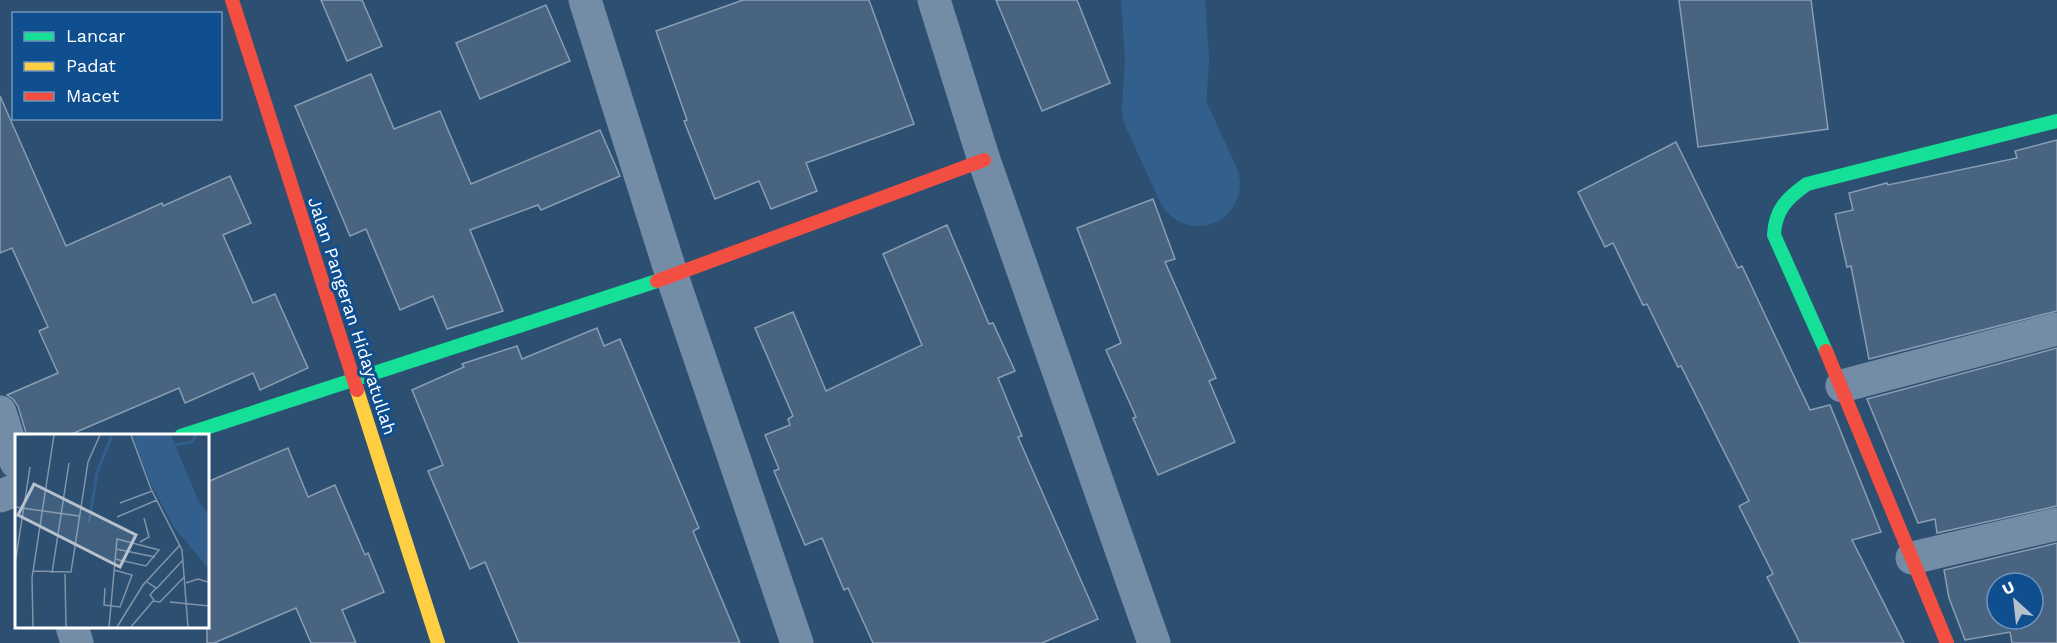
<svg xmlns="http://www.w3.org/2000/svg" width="2057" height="643" viewBox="0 0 2057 643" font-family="'Work Sans',sans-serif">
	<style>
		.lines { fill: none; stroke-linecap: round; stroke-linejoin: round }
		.river { stroke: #325f8c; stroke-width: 84 }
		.building { fill: #486480; stroke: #899eb3; stroke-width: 1.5; fill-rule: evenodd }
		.street { stroke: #748da6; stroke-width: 33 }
		.fast { stroke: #16e098; stroke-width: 14 }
		.slow { stroke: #ffcf43; stroke-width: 14 }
		.jam { stroke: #f24e42; stroke-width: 14 }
		.labels { text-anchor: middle; stroke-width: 6; stroke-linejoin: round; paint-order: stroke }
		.street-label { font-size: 18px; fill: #fff; stroke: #104f8f }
		.inset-river { fill: none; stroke: #325f8c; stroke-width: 3 }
		.inset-road { fill: none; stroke: #8195aa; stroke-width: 1.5 }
		.view { fill: #b6c1ce; fill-opacity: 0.15; stroke: #b6c1ce; stroke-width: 3 }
		.inset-edge { fill: none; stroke: #fff; stroke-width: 3 }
	</style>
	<rect width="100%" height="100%" fill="#2d4f72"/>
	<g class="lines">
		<path class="river" d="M 1163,0 L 1167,59 L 1164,110 L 1198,184"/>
	</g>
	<g class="building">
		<path d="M 321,0 L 362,0 L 382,46 L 347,61 Z"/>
		<path d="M 743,0 L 869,0 L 914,124 L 806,163 L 817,191 L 771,209 L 759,181 L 715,199 L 684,121 L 687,120 L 656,31 Z"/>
		<path d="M 996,0 L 1077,0 L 1110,83 L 1042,111 Z"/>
		<path d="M 1679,0 L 1811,0 L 1828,129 L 1698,147 Z"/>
		<path d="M 546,5 L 570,61 L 480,99 L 456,43 Z"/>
		<path d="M 371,74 L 394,129 L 440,111 L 471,184 L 600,130 L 620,176 L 541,210 L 538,205 L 470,230 L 503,311 L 447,329 L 433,296 L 400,310 L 366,229 L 350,236 L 295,106 Z"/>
		<path d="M 0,96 L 66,246 L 162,203 L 163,206 L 230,176 L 251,223 L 223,235 L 253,303 L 275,294 L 308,368 L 260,390 L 253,373 L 185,403 L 179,388 L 67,436 L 27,436 L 18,406 L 13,399 L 7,395 L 58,373 L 39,331 L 48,327 L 12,248 L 0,253 Z"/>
		<path d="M 2057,140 L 2057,311 L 1869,359 L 1851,266 L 1847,267 L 1835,214 L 1853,210 L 1849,193 L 1887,183 L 1888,185 L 2017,158 L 2015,151 Z"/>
		<path d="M 1676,142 L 1738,268 L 1742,266 L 1810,410 L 1830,405 L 1881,532 L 1852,540 L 1904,643 L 1800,643 L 1767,577 L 1773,574 L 1739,506 L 1749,501 L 1681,366 L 1678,367 L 1647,304 L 1643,305 L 1613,243 L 1605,247 L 1578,192 Z"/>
		<path d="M 1153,199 L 1175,259 L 1165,262 L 1216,378 L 1209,381 L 1235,442 L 1158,475 L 1133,418 L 1136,417 L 1106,350 L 1121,343 L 1077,228 Z"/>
		<path d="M 947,225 L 989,324 L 993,323 L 1015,371 L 998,378 L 1022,436 L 1018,437 L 1098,619 L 1042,643 L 873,643 L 848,588 L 844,590 L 822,538 L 805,545 L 774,471 L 779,469 L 765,435 L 790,425 L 788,419 L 793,416 L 755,328 L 793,312 L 826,391 L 922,345 L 883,254 Z"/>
		<path d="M 597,328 L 604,346 L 620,339 L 699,528 L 693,531 L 740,643 L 519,643 L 485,562 L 470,569 L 428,471 L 443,465 L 412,390 L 464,367 L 462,364 L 517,346 L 522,359 Z"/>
		<path d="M 2057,348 L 2057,506 L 1937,533 L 1935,519 L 1918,523 L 1867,399 Z"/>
		<path d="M 288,448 L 308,497 L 335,485 L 365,555 L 368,553 L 384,592 L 342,610 L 356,643 L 311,643 L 296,608 L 214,643 L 207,643 L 207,482 Z"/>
		<path d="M 2057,543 L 2057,643 L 2012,643 L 2010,632 L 1965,640 L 1949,598 L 1944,570 ZM 1997,583 L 2033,583 L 2033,619 L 1997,619 Z"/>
	</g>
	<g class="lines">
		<g class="street">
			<path d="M 585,0 L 672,276 L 797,643"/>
			<path d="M 934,0 L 984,160 L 1154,643"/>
			<path d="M 1842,386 L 2057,329"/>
			<path d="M 0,412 L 16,462"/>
			<path d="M 0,496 L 16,490"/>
			<path d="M 1912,558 L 2057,524"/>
			<path d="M 72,626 L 77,643"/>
		</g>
		<g class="fast">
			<path d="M 1826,351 L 1774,235 C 1775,210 1787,198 1807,184 L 2057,121"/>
			<path d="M 181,436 L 657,281"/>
		</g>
		<path class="slow" d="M 357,390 L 438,643"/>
		<g class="jam">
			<path d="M 232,0 L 357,390"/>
			<path d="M 657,281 L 984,160"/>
			<path d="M 1826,351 L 1947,643"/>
		</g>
	</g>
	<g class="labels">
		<g class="street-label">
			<text transform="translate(352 316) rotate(72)" y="6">Jalan Pangeran Hidayatullah</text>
		</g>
	</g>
	<g transform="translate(15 434)">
		<rect width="194" height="194" fill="#2d4f72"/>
		<path d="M 117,1 L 156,1 L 183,66 L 193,80 L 193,134 L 158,92 L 135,48 Z" fill="#325f8c"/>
		<path class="inset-river" d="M 160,11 L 177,8 L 181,1M 74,89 L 82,39 L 97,1"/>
		<path class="inset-road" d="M 116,1 L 136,55 L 167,116 L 173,193M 105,69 L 137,57M 0,73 L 64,82M 102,83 L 142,66M 125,108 L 134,103 L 129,84M 101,115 L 140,123M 0,130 L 15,33M 18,137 L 56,138 L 73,28 L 85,1M 37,139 L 54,29M 50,140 L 51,193M 132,148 L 141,154 L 135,161 L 139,166M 171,149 L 183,145 L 193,148M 90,154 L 89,171 L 105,173 L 117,141 L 99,136M 141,155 L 168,126M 155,168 L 194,172M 18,193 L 17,144 L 39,1M 94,193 L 102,105 L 144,116 L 131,132 L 100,125M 102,193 L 128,151 L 165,111M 116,193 L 138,167 L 145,168 L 170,142"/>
		<path class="view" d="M 19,50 L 121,101 L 105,133 L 3,81 Z"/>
		<rect width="194" height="194" class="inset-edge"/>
	</g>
	<rect x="12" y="12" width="210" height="108" fill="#104f8f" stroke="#7095bc" stroke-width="1.5"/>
	<rect x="24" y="32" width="30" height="9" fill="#16e098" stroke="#7095bc" stroke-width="1.5"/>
	<text x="66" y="42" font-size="18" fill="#ffffff">Lancar</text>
	<rect x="24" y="62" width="30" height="9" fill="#ffcf43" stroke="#7095bc" stroke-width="1.5"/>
	<text x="66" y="72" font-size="18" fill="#ffffff">Padat</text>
	<rect x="24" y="92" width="30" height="9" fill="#f24e42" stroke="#7095bc" stroke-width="1.5"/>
	<text x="66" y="102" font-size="18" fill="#ffffff">Macet</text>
	<g transform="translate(2015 601) rotate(333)"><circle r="28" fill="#104f8f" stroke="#7095bc" stroke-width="1.5"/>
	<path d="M0-4.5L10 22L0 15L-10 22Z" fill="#b6c1ce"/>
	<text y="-9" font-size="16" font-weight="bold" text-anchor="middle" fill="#ffffff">U</text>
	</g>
</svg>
